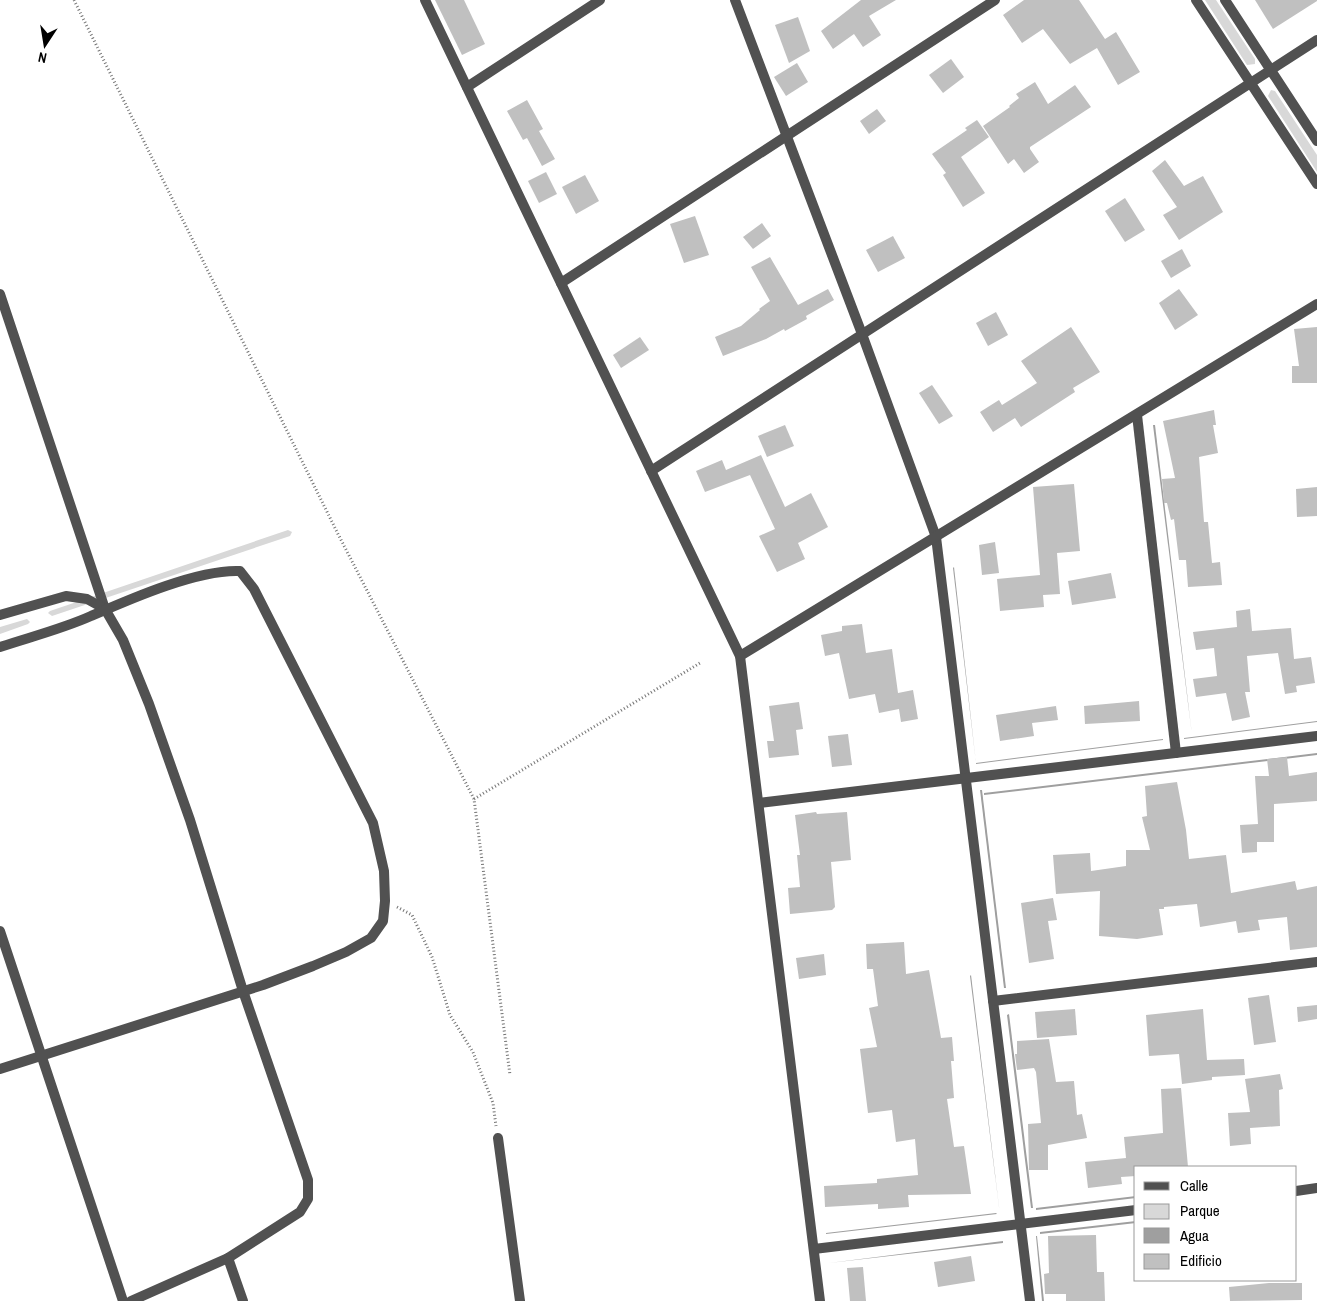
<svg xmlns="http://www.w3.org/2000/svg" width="1317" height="1301" viewBox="0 0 1317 1301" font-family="'Archivo Narrow',sans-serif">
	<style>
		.green { fill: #d8d8d8 }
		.water { fill: #9f9f9f }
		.building { fill: #c0c0c0 }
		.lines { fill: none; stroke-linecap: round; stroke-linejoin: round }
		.path { stroke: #737373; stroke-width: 3; stroke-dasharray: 1 2.5; stroke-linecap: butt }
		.street { stroke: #515151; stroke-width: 10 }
	</style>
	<rect width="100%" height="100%" fill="#fff"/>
	<g class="green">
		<path d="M 1205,0 L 1216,0 L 1255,59 L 1255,64 L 1247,65 Z"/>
		<path d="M 1271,90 L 1275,91 L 1317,155 L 1317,172 L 1268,96 Z"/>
		<path d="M 288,530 L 292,532 L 290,536 L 52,616 L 48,613 L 50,611 Z"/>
		<path d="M 27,619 L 30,622 L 28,624 L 0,634 L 0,627 Z"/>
	</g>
	<g class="water">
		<path d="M 1153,425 L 1155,425 L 1192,735 Z"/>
		<path d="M 954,567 L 976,763 L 953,568 Z"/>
		<path d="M 1317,721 L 1317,722 L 1184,739 L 1184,738 Z"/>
		<path d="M 1163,739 L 1163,740 L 976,764 L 976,763 Z"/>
		<path d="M 1317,753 L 1317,755 L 984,795 L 984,793 Z"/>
		<path d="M 980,790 L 982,790 L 1006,988 L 1004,988 Z"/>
		<path d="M 971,975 L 1000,1215 L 970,976 Z"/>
		<path d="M 1009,1014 L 1033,1208 L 1031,1208 L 1007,1015 Z"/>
		<path d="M 1136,1196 L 1136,1198 L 1036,1210 L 1036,1208 Z"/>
		<path d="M 996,1213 L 997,1214 L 826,1234 L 826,1233 Z"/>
		<path d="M 1136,1221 L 1136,1223 L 1040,1234 L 1040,1232 Z"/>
		<path d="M 1036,1236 L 1037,1236 L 1044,1301 L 1042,1301 Z"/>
		<path d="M 1003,1241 L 1003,1243 L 829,1263 Z"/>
	</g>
	<g class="building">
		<path d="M 435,0 L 464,0 L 485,44 L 462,55 Z"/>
		<path d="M 861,0 L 896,0 L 869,16 L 881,35 L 863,47 L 854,34 L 833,49 L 821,31 Z"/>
		<path d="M 1024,0 L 1079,0 L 1105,39 L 1116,32 L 1140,72 L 1118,85 L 1097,48 L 1070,64 L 1043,29 L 1022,43 L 1003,15 Z"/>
		<path d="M 1255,0 L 1317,0 L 1317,1 L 1273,29 Z"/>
		<path d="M 798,17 L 810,51 L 789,63 L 775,25 Z"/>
		<path d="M 951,59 L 964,77 L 943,93 L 929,75 Z"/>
		<path d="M 797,63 L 808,82 L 786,96 L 774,77 Z"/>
		<path d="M 1035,82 L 1048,104 L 1075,85 L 1091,107 L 1030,147 L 1030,149 L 1039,162 L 1024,173 L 1014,159 L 1008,164 L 983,126 L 1010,107 L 1009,106 L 1019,98 L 1016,94 Z"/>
		<path d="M 527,100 L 543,129 L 539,131 L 555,159 L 542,166 L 527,138 L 523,140 L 507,111 Z"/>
		<path d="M 877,109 L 886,121 L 869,134 L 860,121 Z"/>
		<path d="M 977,120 L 989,137 L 961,157 L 985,193 L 963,207 L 943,175 L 946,173 L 932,154 L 967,130 L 965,128 Z"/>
		<path d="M 1165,160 L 1184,186 L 1203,176 L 1223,212 L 1179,240 L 1163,215 L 1177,207 L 1152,171 Z"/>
		<path d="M 546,172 L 557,194 L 539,203 L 528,181 Z"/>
		<path d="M 585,175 L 599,201 L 576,214 L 562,187 Z"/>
		<path d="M 1125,198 L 1145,230 L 1125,242 L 1105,211 Z"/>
		<path d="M 695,216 L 709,255 L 684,263 L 670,224 Z"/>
		<path d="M 762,223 L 771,236 L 753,249 L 743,237 Z"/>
		<path d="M 893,236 L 905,258 L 878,272 L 866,250 Z"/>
		<path d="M 1182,249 L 1191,266 L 1171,278 L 1161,261 Z"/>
		<path d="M 770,257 L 798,305 L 828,289 L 834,300 L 806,316 L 807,319 L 785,331 L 784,329 L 766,339 L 723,356 L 715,337 L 741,326 L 760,310 L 759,309 L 770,301 L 751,267 Z"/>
		<path d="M 1179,289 L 1198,315 L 1175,330 L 1159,303 Z"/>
		<path d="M 996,312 L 1008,335 L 988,346 L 976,323 Z"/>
		<path d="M 1071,327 L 1100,372 L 1073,388 L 1075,392 L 1021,427 L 1015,418 L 993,432 L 980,412 L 999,400 L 1002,405 L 1037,383 L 1021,361 Z"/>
		<path d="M 1317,327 L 1317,383 L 1292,383 L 1292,366 L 1299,366 L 1294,329 Z"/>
		<path d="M 640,337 L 649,350 L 621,368 L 613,355 Z"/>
		<path d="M 932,385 L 953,416 L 939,424 L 919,393 Z"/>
		<path d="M 1214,410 L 1216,425 L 1213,425 L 1218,453 L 1199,457 L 1204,522 L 1208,522 L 1212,563 L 1220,562 L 1222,585 L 1188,587 L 1186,560 L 1179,560 L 1174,519 L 1171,520 L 1167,503 L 1164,503 L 1162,479 L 1175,478 L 1163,421 Z"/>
		<path d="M 785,425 L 794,446 L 767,457 L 758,436 Z"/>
		<path d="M 761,455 L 785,507 L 811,493 L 828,527 L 798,543 L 805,559 L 777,572 L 759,536 L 775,529 L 750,475 L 705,492 L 696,471 L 722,460 L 726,470 Z"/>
		<path d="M 1074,484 L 1080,551 L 1057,553 L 1060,594 L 1043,595 L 1044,607 L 1000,611 L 997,579 L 1040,575 L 1033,487 Z"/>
		<path d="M 1317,487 L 1317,516 L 1297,517 L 1296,489 Z"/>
		<path d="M 995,542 L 999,573 L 982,575 L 979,545 Z"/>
		<path d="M 1111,573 L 1116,598 L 1072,605 L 1068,581 Z"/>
		<path d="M 1250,609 L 1252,631 L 1291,628 L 1294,659 L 1311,657 L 1315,683 L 1296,686 L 1297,692 L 1285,694 L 1278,653 L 1247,656 L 1250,692 L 1245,692 L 1250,717 L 1232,721 L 1226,693 L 1196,697 L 1193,679 L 1217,676 L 1214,648 L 1196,650 L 1193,632 L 1237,627 L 1236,611 Z"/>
		<path d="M 862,624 L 866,653 L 892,649 L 898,693 L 913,690 L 918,719 L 901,722 L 899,709 L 879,713 L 875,694 L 849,699 L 839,653 L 825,656 L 821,635 L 842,631 L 842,626 Z"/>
		<path d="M 1139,701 L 1140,721 L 1085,724 L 1084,706 Z"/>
		<path d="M 799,702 L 803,729 L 796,730 L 799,755 L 769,758 L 767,741 L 774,741 L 769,706 Z"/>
		<path d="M 1056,706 L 1058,720 L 1032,723 L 1034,736 L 1000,741 L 996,715 Z"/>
		<path d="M 848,734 L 852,765 L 832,767 L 828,736 Z"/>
		<path d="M 1287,757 L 1289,776 L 1317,772 L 1317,801 L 1274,804 L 1274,842 L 1257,842 L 1257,852 L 1242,853 L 1240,825 L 1258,824 L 1255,776 L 1269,776 L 1267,759 Z"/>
		<path d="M 1177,782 L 1186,830 L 1189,859 L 1226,855 L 1231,893 L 1295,881 L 1297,890 L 1317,886 L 1317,947 L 1290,950 L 1287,917 L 1258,920 L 1260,930 L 1238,933 L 1236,921 L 1200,927 L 1197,904 L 1164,907 L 1164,909 L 1159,909 L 1163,935 L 1137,939 L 1099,936 L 1100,891 L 1056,894 L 1053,855 L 1090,853 L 1091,871 L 1126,866 L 1126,850 L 1150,850 L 1142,817 L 1147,816 L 1145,786 Z"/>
		<path d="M 816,812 L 817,814 L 847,812 L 851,860 L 831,862 L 835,907 L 832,910 L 790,914 L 788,888 L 800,887 L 797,855 L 800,855 L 795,815 Z"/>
		<path d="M 1053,898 L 1057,920 L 1048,921 L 1054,959 L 1029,963 L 1021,903 Z"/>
		<path d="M 904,942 L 906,974 L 929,970 L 941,1038 L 952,1037 L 954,1061 L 951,1061 L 954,1098 L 947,1099 L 954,1147 L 964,1146 L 971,1194 L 908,1195 L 909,1207 L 878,1209 L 878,1204 L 825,1207 L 824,1186 L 877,1183 L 877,1179 L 918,1175 L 915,1139 L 896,1142 L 892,1110 L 868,1113 L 860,1049 L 877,1047 L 869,1008 L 878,1006 L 873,969 L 867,969 L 866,944 Z"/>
		<path d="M 824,954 L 826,975 L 799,979 L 796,958 Z"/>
		<path d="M 1269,995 L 1276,1042 L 1254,1045 L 1248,998 Z"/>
		<path d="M 1317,1005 L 1317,1019 L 1298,1022 L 1297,1007 Z"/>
		<path d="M 1075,1009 L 1077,1035 L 1037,1038 L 1035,1012 Z"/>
		<path d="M 1203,1009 L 1207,1060 L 1244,1059 L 1245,1075 L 1212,1077 L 1212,1080 L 1182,1084 L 1179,1054 L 1149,1056 L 1146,1015 Z"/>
		<path d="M 1049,1039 L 1056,1082 L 1074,1081 L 1077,1115 L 1082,1114 L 1087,1138 L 1048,1145 L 1048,1170 L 1029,1170 L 1028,1124 L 1041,1123 L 1036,1072 L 1034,1068 L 1017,1070 L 1015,1054 L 1017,1054 L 1017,1041 Z"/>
		<path d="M 1280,1074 L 1283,1089 L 1279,1090 L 1280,1126 L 1250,1128 L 1251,1144 L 1230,1146 L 1228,1113 L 1250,1112 L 1245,1079 Z"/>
		<path d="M 1181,1088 L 1188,1167 L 1136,1167 L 1136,1176 L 1121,1177 L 1122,1184 L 1088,1188 L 1085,1162 L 1126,1158 L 1124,1137 L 1163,1133 L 1161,1089 Z"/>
		<path d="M 1096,1235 L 1097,1272 L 1104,1272 L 1105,1301 L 1066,1301 L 1066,1294 L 1045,1294 L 1044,1274 L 1049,1273 L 1048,1236 Z"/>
		<path d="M 971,1256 L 975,1281 L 938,1287 L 934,1262 Z"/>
		<path d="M 863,1267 L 866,1301 L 850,1301 L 847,1268 Z"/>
		<path d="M 1269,1283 L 1302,1283 L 1302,1300 L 1230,1301 L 1229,1287 Z"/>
	</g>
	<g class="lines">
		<g class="path">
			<path d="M 74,0 L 338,534 L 474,799 L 510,1075"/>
			<path d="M 474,799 L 700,663"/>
			<path d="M 397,907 L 412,915 L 432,957 L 450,1015 L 473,1052 L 493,1103 L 496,1126"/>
		</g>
		<g class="street">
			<path d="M 425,0 L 740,656 L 820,1301"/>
			<path d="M 735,0 L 862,334 L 936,537 L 1030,1301"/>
			<path d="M 1196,0 L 1317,184"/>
			<path d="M 1225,0 L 1317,141"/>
			<path d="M 467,87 L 600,0"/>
			<path d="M 561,283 L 995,0"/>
			<path d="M 0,294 L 105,609"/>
			<path d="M 1137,415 L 1176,753"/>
			<path d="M 651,471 L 1317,40"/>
			<path d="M 0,615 L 66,596 L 87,599 L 105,609 L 123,640 L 149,704 L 190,820 L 243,991 L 308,1180 L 308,1199 L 300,1212 L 228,1258 L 131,1301"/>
			<path d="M 0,647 C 30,637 62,629 91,616 C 130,599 198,569 240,571 L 254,589 L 373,823 L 384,871 L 385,901 L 383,921 L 371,938 L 346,952 L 313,966 L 263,985 L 0,1069"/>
			<path d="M 740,656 L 1317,304"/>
			<path d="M 759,803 L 1317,736"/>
			<path d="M 0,931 L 123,1301"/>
			<path d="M 993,1001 L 1317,962"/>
			<path d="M 498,1138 L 520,1301"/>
			<path d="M 1296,1191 L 1317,1188"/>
			<path d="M 814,1249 L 1136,1210"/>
			<path d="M 228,1258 L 243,1301"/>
		</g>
	</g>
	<rect x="1134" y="1166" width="162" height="115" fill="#ffffff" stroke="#999999"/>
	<rect x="1144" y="1182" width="25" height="8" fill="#515151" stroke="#999999"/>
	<text x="1180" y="1191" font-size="15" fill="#000000">Calle</text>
	<rect x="1144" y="1204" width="25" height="15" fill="#d8d8d8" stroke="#999999"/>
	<text x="1180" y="1216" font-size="15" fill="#000000">Parque</text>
	<rect x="1144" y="1228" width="25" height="15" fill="#9f9f9f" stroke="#999999"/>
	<text x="1180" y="1241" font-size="15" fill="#000000">Agua</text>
	<rect x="1144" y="1254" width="25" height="15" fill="#c0c0c0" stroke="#999999"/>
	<text x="1180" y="1266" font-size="15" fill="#000000">Edificio</text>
	<g transform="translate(45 45) rotate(192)" stroke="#ffffff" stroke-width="4" paint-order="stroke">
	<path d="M0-4L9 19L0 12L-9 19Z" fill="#000000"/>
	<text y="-8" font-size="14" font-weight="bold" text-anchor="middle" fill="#000000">N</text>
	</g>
</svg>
